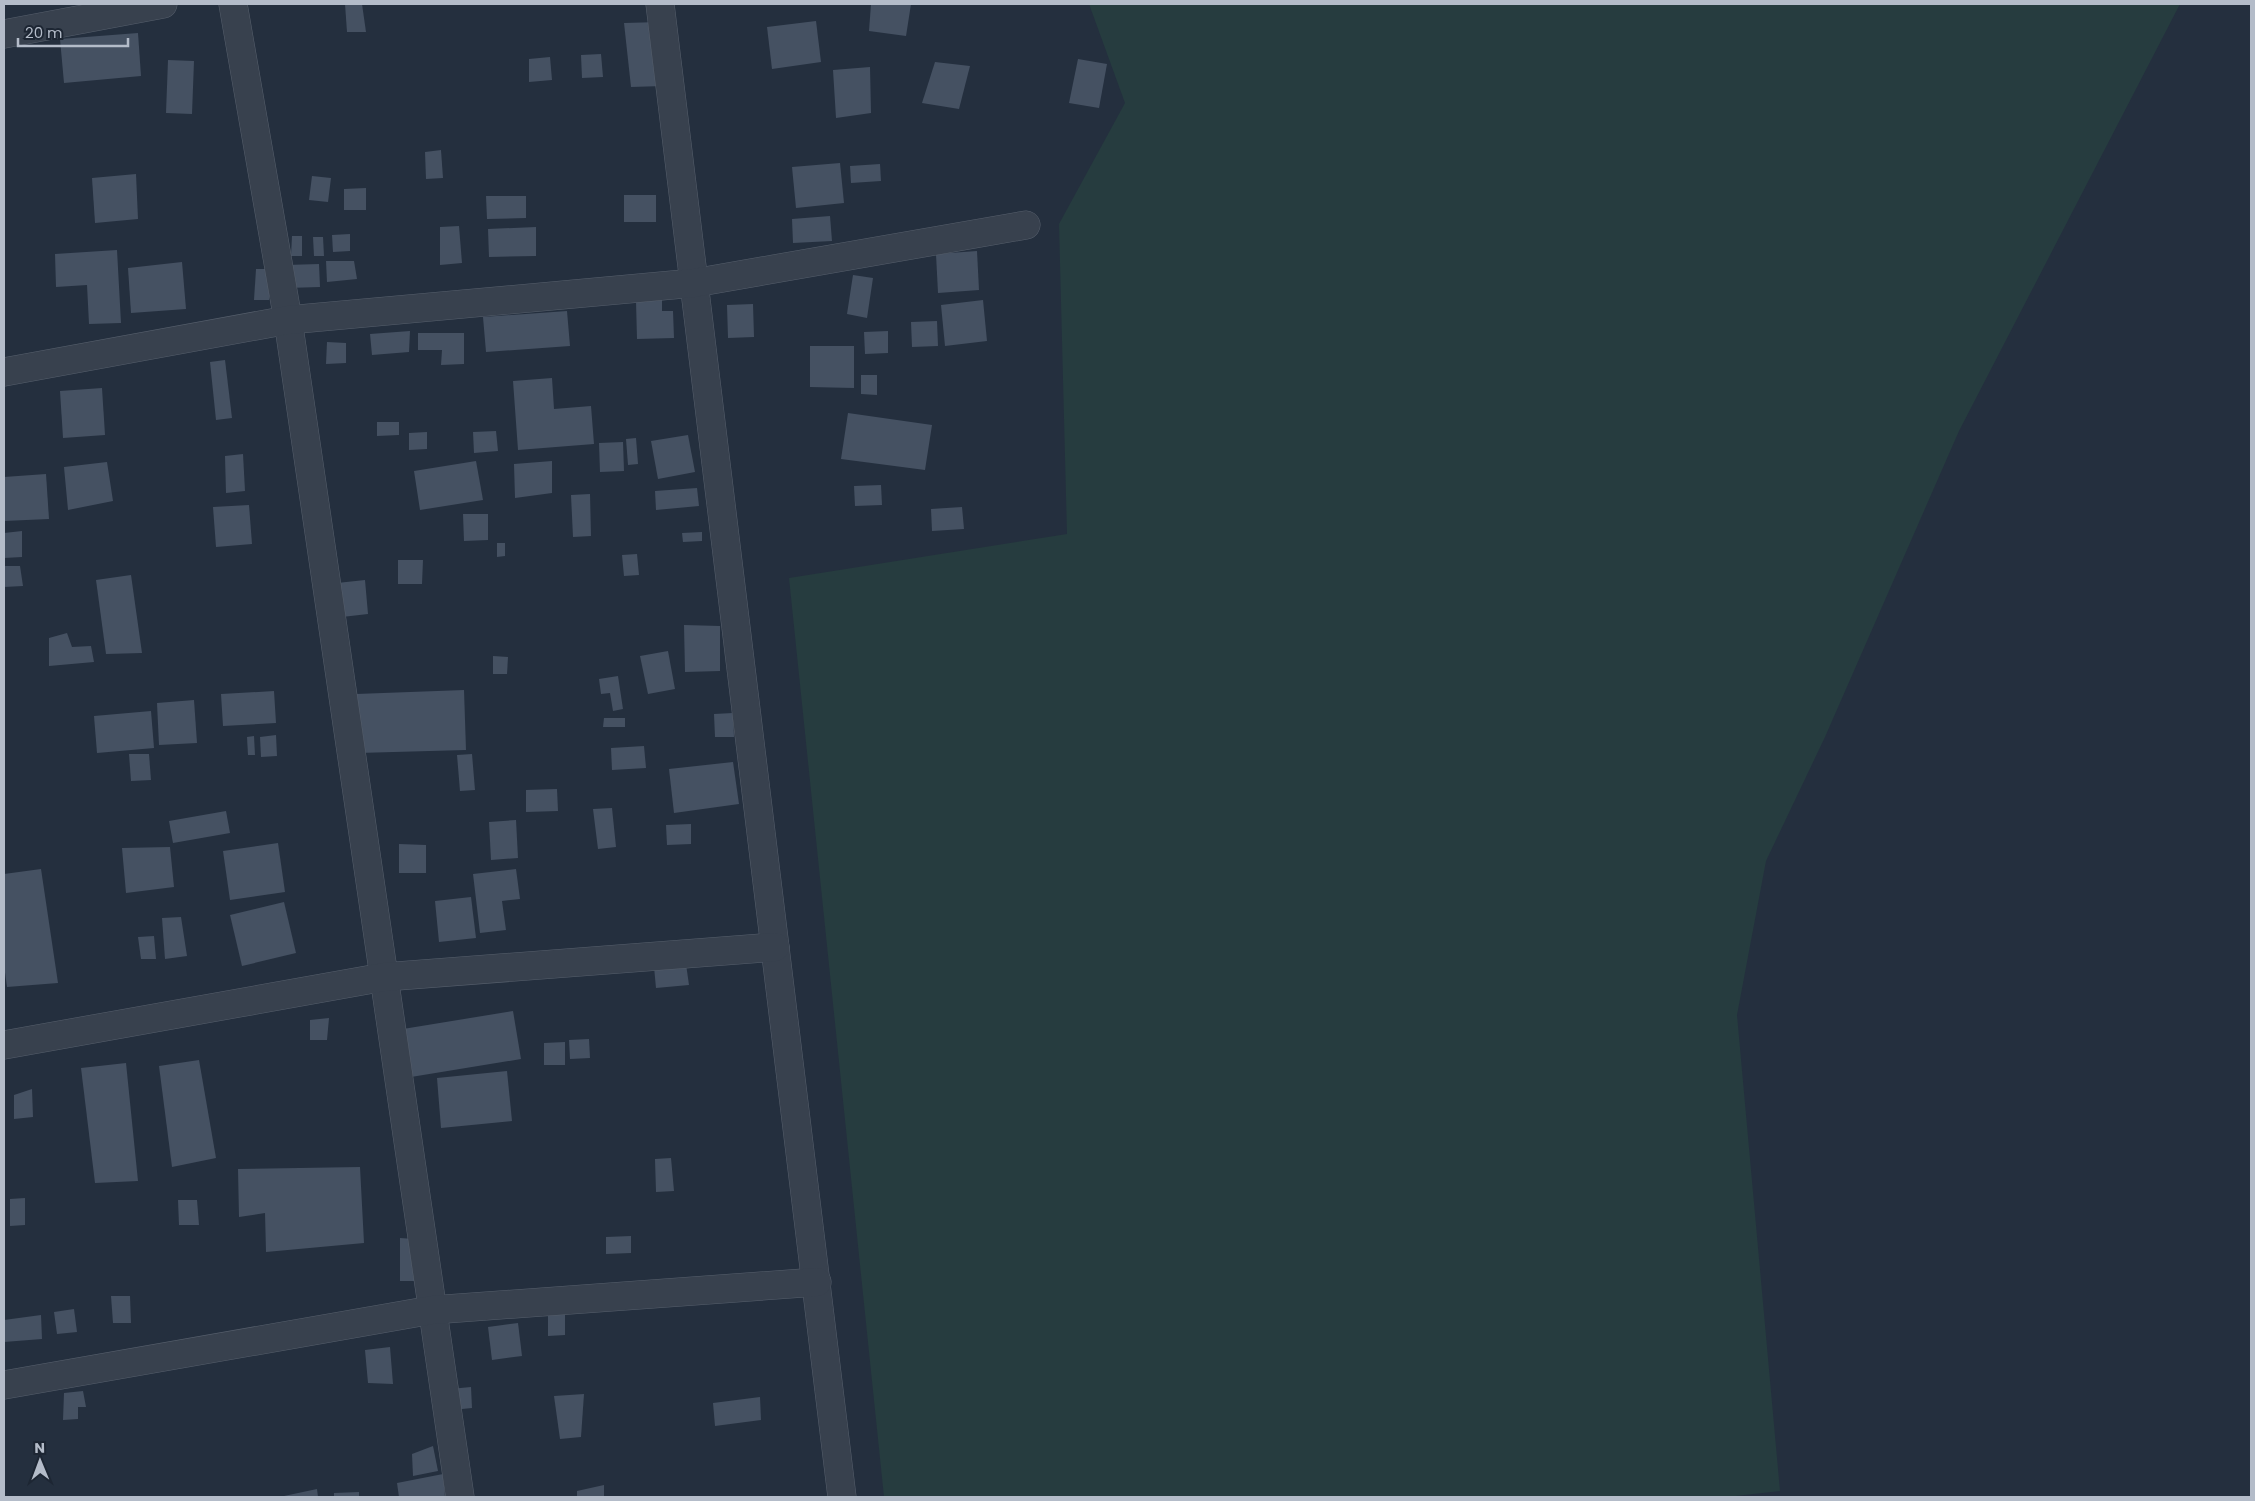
<svg xmlns="http://www.w3.org/2000/svg" width="2255" height="1501" viewBox="0 0 2255 1501" font-family="Poppins,sans-serif">
	<style>
		.green { fill: #263c3f }
		.building { fill: #455162 }
		.lines { fill: none; stroke-linecap: round; stroke-linejoin: round }
		.minor-casing { stroke: #565f6c; stroke-width: 29 }
		.minor { stroke: #38414e; stroke-width: 28 }
	</style>
	<rect width="100%" height="100%" fill="#242f3e"/>
	<path class="green" d="M 1089,4 L 2180,4 L 1959,431 L 1825,737 L 1766,861 L 1737,1015 L 1780,1491 L 1727,1497 L 884,1497 L 789,578 L 1067,534 L 1059,224 L 1125,103 Z"/>
	<g class="building">
		<path d="M 345,4 L 362,4 L 366,32 L 347,32 Z"/>
		<path d="M 871,4 L 911,4 L 906,36 L 869,31 Z"/>
		<path d="M 816,21 L 821,62 L 772,69 L 767,27 Z"/>
		<path d="M 660,22 L 663,86 L 631,87 L 624,23 Z"/>
		<path d="M 138,33 L 141,76 L 64,83 L 60,39 Z"/>
		<path d="M 601,54 L 603,77 L 582,78 L 581,55 Z"/>
		<path d="M 550,57 L 552,80 L 529,82 L 529,59 Z"/>
		<path d="M 1078,59 L 1107,64 L 1099,108 L 1069,103 Z"/>
		<path d="M 168,60 L 194,61 L 192,114 L 166,113 Z"/>
		<path d="M 935,62 L 970,66 L 959,109 L 922,103 Z"/>
		<path d="M 870,67 L 871,113 L 836,118 L 833,70 Z"/>
		<path d="M 441,150 L 443,178 L 426,179 L 425,152 Z"/>
		<path d="M 840,163 L 844,203 L 796,208 L 792,167 Z"/>
		<path d="M 880,164 L 881,181 L 851,183 L 850,166 Z"/>
		<path d="M 136,174 L 138,219 L 95,223 L 92,178 Z"/>
		<path d="M 312,176 L 331,178 L 328,202 L 309,200 Z"/>
		<path d="M 366,188 L 366,210 L 344,210 L 344,189 Z"/>
		<rect x="624" y="195" width="32" height="27"/>
		<path d="M 486,196 L 526,196 L 526,218 L 487,219 Z"/>
		<path d="M 830,216 L 832,241 L 793,243 L 792,219 Z"/>
		<path d="M 459,226 L 462,263 L 440,265 L 440,227 Z"/>
		<path d="M 536,227 L 536,256 L 489,257 L 488,229 Z"/>
		<path d="M 350,234 L 350,251 L 333,252 L 332,235 Z"/>
		<path d="M 292,236 L 302,236 L 302,256 L 291,256 Z"/>
		<path d="M 313,237 L 323,237 L 324,256 L 314,256 Z"/>
		<path d="M 117,250 L 121,323 L 89,324 L 87,285 L 56,287 L 55,254 Z"/>
		<path d="M 977,251 L 979,290 L 938,293 L 936,254 Z"/>
		<path d="M 326,261 L 354,261 L 357,279 L 327,282 Z"/>
		<path d="M 182,262 L 186,309 L 131,313 L 128,268 Z"/>
		<path d="M 319,264 L 320,287 L 287,288 L 286,265 Z"/>
		<path d="M 256,269 L 270,269 L 269,300 L 254,300 Z"/>
		<path d="M 853,275 L 873,278 L 867,318 L 847,314 Z"/>
		<path d="M 662,300 L 662,311 L 673,311 L 674,338 L 637,339 L 636,301 Z"/>
		<path d="M 983,300 L 987,341 L 945,346 L 941,305 Z"/>
		<path d="M 753,304 L 754,337 L 728,338 L 727,305 Z"/>
		<path d="M 567,311 L 570,346 L 486,352 L 483,317 Z"/>
		<path d="M 937,321 L 938,346 L 912,347 L 911,322 Z"/>
		<path d="M 410,331 L 409,352 L 372,355 L 370,334 Z"/>
		<path d="M 888,331 L 888,353 L 865,354 L 864,332 Z"/>
		<path d="M 418,333 L 464,333 L 464,364 L 441,365 L 442,350 L 418,350 Z"/>
		<path d="M 327,342 L 346,343 L 346,363 L 326,364 Z"/>
		<path d="M 810,346 L 854,346 L 854,388 L 810,387 Z"/>
		<path d="M 225,360 L 232,418 L 216,420 L 210,362 Z"/>
		<path d="M 861,375 L 877,375 L 877,395 L 861,394 Z"/>
		<path d="M 552,378 L 554,409 L 591,406 L 594,444 L 518,450 L 513,381 Z"/>
		<path d="M 102,388 L 105,435 L 63,438 L 60,391 Z"/>
		<path d="M 848,413 L 932,425 L 925,470 L 841,459 Z"/>
		<path d="M 377,422 L 399,422 L 399,435 L 377,436 Z"/>
		<path d="M 496,431 L 498,451 L 474,453 L 473,432 Z"/>
		<path d="M 427,432 L 427,449 L 409,450 L 409,433 Z"/>
		<path d="M 688,435 L 695,472 L 658,479 L 651,441 Z"/>
		<path d="M 636,438 L 638,464 L 628,465 L 626,439 Z"/>
		<path d="M 623,442 L 624,471 L 600,472 L 599,443 Z"/>
		<path d="M 243,454 L 245,491 L 226,493 L 225,456 Z"/>
		<path d="M 476,461 L 483,500 L 420,510 L 414,471 Z"/>
		<path d="M 552,461 L 552,493 L 515,498 L 514,464 Z"/>
		<path d="M 107,462 L 113,501 L 68,510 L 64,467 Z"/>
		<path d="M 46,474 L 49,519 L 4,521 L 4,477 Z"/>
		<path d="M 881,485 L 882,505 L 855,506 L 854,486 Z"/>
		<path d="M 697,488 L 699,506 L 656,510 L 655,491 Z"/>
		<path d="M 590,494 L 591,536 L 573,537 L 571,495 Z"/>
		<path d="M 249,505 L 252,544 L 216,547 L 213,507 Z"/>
		<path d="M 962,507 L 964,529 L 932,531 L 931,509 Z"/>
		<path d="M 463,514 L 488,514 L 488,540 L 464,541 Z"/>
		<path d="M 22,531 L 22,557 L 4,558 L 4,533 Z"/>
		<path d="M 702,532 L 702,541 L 683,542 L 682,533 Z"/>
		<path d="M 497,543 L 505,543 L 505,556 L 497,557 Z"/>
		<path d="M 637,554 L 639,575 L 624,576 L 622,555 Z"/>
		<path d="M 398,560 L 423,560 L 422,584 L 398,584 Z"/>
		<path d="M 4,566 L 20,566 L 23,586 L 4,587 Z"/>
		<path d="M 131,575 L 142,653 L 106,654 L 96,580 Z"/>
		<path d="M 365,580 L 368,614 L 342,617 L 337,583 Z"/>
		<path d="M 684,625 L 720,626 L 720,671 L 685,672 Z"/>
		<path d="M 67,633 L 72,647 L 91,646 L 94,662 L 49,666 L 49,638 Z"/>
		<path d="M 668,651 L 675,689 L 648,694 L 640,656 Z"/>
		<path d="M 493,656 L 508,657 L 507,674 L 493,674 Z"/>
		<path d="M 618,676 L 623,709 L 613,711 L 610,693 L 601,694 L 599,679 Z"/>
		<path d="M 464,690 L 466,750 L 358,753 L 356,694 Z"/>
		<path d="M 274,691 L 276,723 L 223,726 L 221,694 Z"/>
		<path d="M 194,700 L 197,743 L 159,745 L 157,703 Z"/>
		<path d="M 151,711 L 154,748 L 97,753 L 94,716 Z"/>
		<path d="M 733,713 L 734,737 L 715,737 L 714,714 Z"/>
		<path d="M 604,718 L 625,718 L 625,727 L 603,727 Z"/>
		<path d="M 276,735 L 277,756 L 261,757 L 260,737 Z"/>
		<path d="M 254,736 L 255,755 L 248,755 L 247,737 Z"/>
		<path d="M 644,746 L 646,768 L 612,770 L 611,748 Z"/>
		<path d="M 129,754 L 149,754 L 151,780 L 131,781 Z"/>
		<path d="M 472,754 L 475,790 L 460,791 L 457,755 Z"/>
		<path d="M 733,762 L 739,804 L 674,813 L 669,769 Z"/>
		<path d="M 557,789 L 558,811 L 526,812 L 526,790 Z"/>
		<path d="M 612,808 L 616,847 L 598,849 L 593,809 Z"/>
		<path d="M 226,811 L 230,833 L 173,843 L 169,821 Z"/>
		<path d="M 516,820 L 518,858 L 491,860 L 489,822 Z"/>
		<path d="M 691,824 L 691,844 L 667,845 L 666,825 Z"/>
		<path d="M 278,843 L 285,892 L 230,900 L 223,851 Z"/>
		<path d="M 399,844 L 426,845 L 426,873 L 399,873 Z"/>
		<path d="M 170,847 L 174,887 L 126,893 L 122,848 Z"/>
		<path d="M 41,869 L 58,983 L 7,987 L 4,965 L 4,874 Z"/>
		<path d="M 516,869 L 520,899 L 502,901 L 506,930 L 480,933 L 473,874 Z"/>
		<path d="M 471,897 L 476,938 L 439,942 L 435,901 Z"/>
		<path d="M 284,902 L 296,953 L 242,966 L 230,915 Z"/>
		<path d="M 181,917 L 187,956 L 165,959 L 162,918 Z"/>
		<path d="M 154,936 L 156,959 L 141,959 L 138,937 Z"/>
		<path d="M 686,964 L 689,985 L 656,988 L 654,967 Z"/>
		<path d="M 513,1011 L 521,1059 L 411,1077 L 403,1029 Z"/>
		<path d="M 329,1018 L 327,1040 L 310,1040 L 310,1020 Z"/>
		<path d="M 589,1039 L 590,1058 L 570,1059 L 569,1040 Z"/>
		<path d="M 565,1042 L 565,1065 L 544,1065 L 544,1043 Z"/>
		<path d="M 199,1060 L 216,1158 L 172,1167 L 159,1066 Z"/>
		<path d="M 126,1063 L 138,1181 L 95,1183 L 81,1068 Z"/>
		<path d="M 507,1071 L 512,1121 L 441,1128 L 437,1078 Z"/>
		<path d="M 32,1089 L 33,1117 L 14,1119 L 14,1095 Z"/>
		<path d="M 671,1158 L 674,1191 L 656,1192 L 655,1159 Z"/>
		<path d="M 360,1167 L 364,1243 L 266,1252 L 265,1213 L 239,1217 L 238,1169 Z"/>
		<path d="M 25,1198 L 25,1225 L 10,1226 L 10,1199 Z"/>
		<path d="M 178,1200 L 197,1200 L 199,1225 L 179,1225 Z"/>
		<path d="M 631,1236 L 631,1253 L 606,1254 L 606,1237 Z"/>
		<path d="M 400,1238 L 414,1239 L 417,1281 L 400,1281 Z"/>
		<path d="M 111,1296 L 130,1296 L 131,1323 L 113,1323 Z"/>
		<path d="M 74,1309 L 77,1332 L 57,1334 L 54,1312 Z"/>
		<path d="M 548,1313 L 565,1313 L 565,1335 L 548,1336 Z"/>
		<path d="M 41,1315 L 42,1339 L 4,1342 L 4,1320 Z"/>
		<path d="M 518,1323 L 522,1356 L 492,1360 L 488,1327 Z"/>
		<path d="M 390,1347 L 393,1384 L 368,1383 L 365,1350 Z"/>
		<path d="M 471,1387 L 472,1408 L 452,1410 L 450,1389 Z"/>
		<path d="M 83,1391 L 86,1407 L 78,1407 L 78,1419 L 63,1420 L 64,1393 Z"/>
		<path d="M 584,1394 L 581,1437 L 560,1439 L 554,1396 Z"/>
		<path d="M 760,1397 L 761,1420 L 715,1426 L 713,1403 Z"/>
		<path d="M 433,1446 L 438,1471 L 413,1476 L 412,1454 Z"/>
		<path d="M 443,1474 L 445,1497 L 399,1497 L 397,1483 Z"/>
		<path d="M 604,1485 L 604,1497 L 577,1497 L 577,1491 Z"/>
		<path d="M 317,1489 L 318,1497 L 284,1497 L 284,1496 Z"/>
		<path d="M 359,1492 L 359,1497 L 334,1497 L 334,1493 Z"/>
	</g>
	<g class="lines">
		<g class="minor-casing">
			<g id="minor">
				<path d="M 233,4 L 288,320 L 460,1497"/>
				<path d="M 660,4 L 842,1497"/>
				<path d="M 4,34 L 163,4"/>
				<path d="M 4,372 L 288,320 L 694,283 L 1026,225"/>
				<path d="M 4,1045 L 384,977 L 775,947"/>
				<path d="M 4,1385 L 432,1310 L 817,1282"/>
			</g>
		</g>
		<use href="#minor" class="minor"/>
	</g>
	<rect width="2255" height="1501" fill="none" stroke="#b4bcc9" stroke-width="10"/>
	<g transform="translate(40 1461) rotate(359)" stroke="#1d2633" stroke-width="4" paint-order="stroke">
	<path d="M0-4L9 19L0 12L-9 19Z" fill="#b4bcc9"/>
	<text y="-8" font-size="14" font-weight="bold" text-anchor="middle" fill="#b4bcc9">N</text>
	</g>
	<path d="M18 38v8h110v-8" fill="none" stroke="#b4bcc9" stroke-width="2.5"/>
	<text x="25" y="38" font-size="15" fill="#b4bcc9" stroke="#1d2633" stroke-width="4" paint-order="stroke">20 m</text>
</svg>
